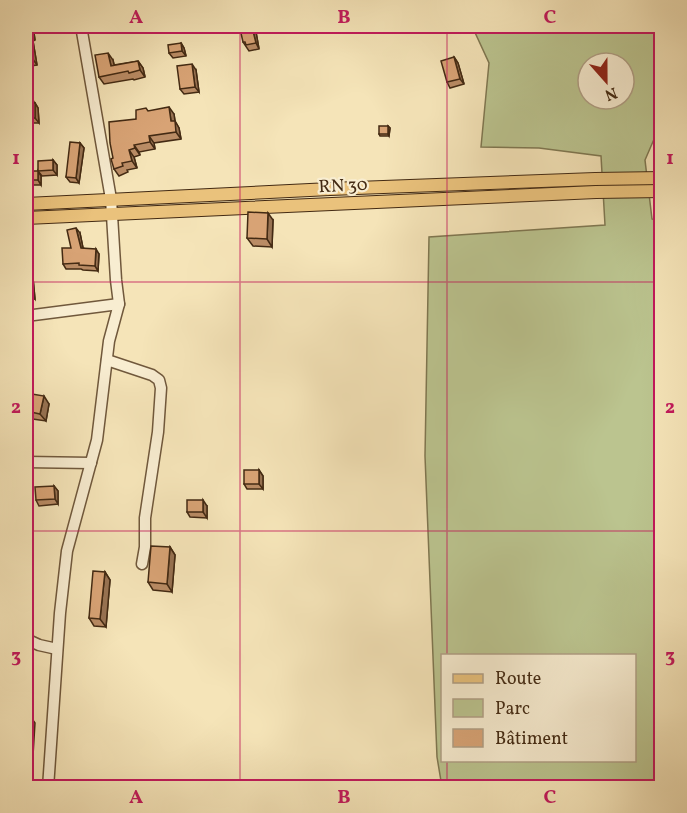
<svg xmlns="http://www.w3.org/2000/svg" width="687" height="813" viewBox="0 0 687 813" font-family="Vollkorn,serif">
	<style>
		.green { fill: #bbc48f; stroke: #7f7751; stroke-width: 1.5; fill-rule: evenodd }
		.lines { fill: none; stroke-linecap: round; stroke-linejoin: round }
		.minor-casing { stroke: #70583c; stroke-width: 13 }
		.major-casing { stroke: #432a13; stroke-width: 14 }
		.minor { stroke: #f8edd1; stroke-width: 10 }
		.major { stroke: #eac27c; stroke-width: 12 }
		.wall { fill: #ba8c65; stroke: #432a13; stroke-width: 1.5 }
		.shaded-wall { fill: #977252; stroke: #432a13; stroke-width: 1.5 }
		.building { fill: #d8a375; stroke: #432a13; stroke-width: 1.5 }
		.grid { fill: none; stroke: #c2185b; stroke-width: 1.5; stroke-opacity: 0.55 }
		.labels { text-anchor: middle; stroke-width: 4.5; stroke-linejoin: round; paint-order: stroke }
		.street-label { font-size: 18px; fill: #432a13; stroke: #f8edd1 }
		.neatline { fill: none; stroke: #c2185b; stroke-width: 2 }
		.grid-label { font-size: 20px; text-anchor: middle; font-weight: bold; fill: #c2185b }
	</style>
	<rect width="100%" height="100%" fill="#f5e4b8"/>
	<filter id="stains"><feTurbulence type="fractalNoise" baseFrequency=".00333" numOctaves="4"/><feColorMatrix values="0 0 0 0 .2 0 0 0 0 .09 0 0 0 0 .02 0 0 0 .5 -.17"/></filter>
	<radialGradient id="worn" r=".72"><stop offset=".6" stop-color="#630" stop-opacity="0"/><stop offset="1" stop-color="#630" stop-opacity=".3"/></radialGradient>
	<path class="green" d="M 472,26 L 661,26 L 661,130 L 658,130 L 645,160 L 652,219 L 662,222 L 661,787 L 442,787 L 437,757 L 425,456 L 429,237 L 605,225 L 601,156 L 539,148 L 481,147 L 489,63 ZM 588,63 L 624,63 L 624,99 L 588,99 ZM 442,656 L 634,656 L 634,760 L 442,760 Z"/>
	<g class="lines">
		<g class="minor-casing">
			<g id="minor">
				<path d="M 26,316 L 119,304"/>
				<path d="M 107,360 L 152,375 L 159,380 L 161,388 L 158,432 L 145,518 L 145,547 L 142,564"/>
				<path d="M 26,462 L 91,463"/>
				<path d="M 26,639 L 39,645 L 57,649"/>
				<path d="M 48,788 L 60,613 L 67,551 L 97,440 L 109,341 L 119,304 L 116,280 L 111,199 L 81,26"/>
			</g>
		</g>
		<g class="major-casing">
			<g id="major">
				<path d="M 26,204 L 330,189 L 595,179 L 662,178"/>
				<path d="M 26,218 L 596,192 L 662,191"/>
			</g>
		</g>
		<use href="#minor" class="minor"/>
		<use href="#major" class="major"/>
	</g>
	<g class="wall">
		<path d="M 26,27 L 29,27 L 34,33 L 35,40 L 33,41 L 37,65 L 30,66 L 28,63 L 26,64 Z"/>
		<path d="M 252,27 L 256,32 L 259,49 L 249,51 L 243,42 Z"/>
		<path d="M 181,43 L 184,48 L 186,56 L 173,58 L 169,53 Z"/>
		<path d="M 454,57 L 458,63 L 464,84 L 450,88 L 447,82 Z"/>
		<path d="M 113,60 L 114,65 L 138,61 L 143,68 L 145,77 L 134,80 L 133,79 L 104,84 L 99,77 Z"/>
		<path d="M 196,70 L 199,92 L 184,94 L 180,89 Z"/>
		<path d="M 26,103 L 35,103 L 38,108 L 39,123 L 26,123 Z"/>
		<path d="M 174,114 L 175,121 L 179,128 L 181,139 L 154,143 L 155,149 L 139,152 L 140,155 L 134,157 L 137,168 L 127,170 L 128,172 L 119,176 L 114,169 L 113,158 L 136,119 Z"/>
		<path d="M 388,126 L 390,128 L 389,136 L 380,136 L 379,134 Z"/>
		<path d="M 80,143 L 84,148 L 79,183 L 70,182 L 66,177 Z"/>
		<path d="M 53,160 L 57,165 L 57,175 L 42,176 L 38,171 Z"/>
		<path d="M 26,171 L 41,176 L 41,185 L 26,185 Z"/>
		<path d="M 273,220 L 272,247 L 253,246 L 247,238 Z"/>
		<path d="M 80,233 L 83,248 L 99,254 L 98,271 L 83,270 L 81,269 L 66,269 L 63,264 Z"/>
		<path d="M 26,273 L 33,278 L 35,299 L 26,300 Z"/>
		<path d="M 26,393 L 49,404 L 46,421 L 26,418 Z"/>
		<path d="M 259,470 L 263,476 L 263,489 L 247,489 L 244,484 Z"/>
		<path d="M 54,486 L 58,491 L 58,504 L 39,506 L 36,500 Z"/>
		<path d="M 207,506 L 207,518 L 190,517 L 187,512 Z"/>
		<path d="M 170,547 L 175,555 L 172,592 L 153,590 L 148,582 Z"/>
		<path d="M 105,572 L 110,580 L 106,627 L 94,626 L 89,618 Z"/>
	</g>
	<g class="shaded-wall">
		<path d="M 29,27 L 34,33 L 35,40 L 30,33 Z"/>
		<path d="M 252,27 L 256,32 L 259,49 L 256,43 Z"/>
		<path d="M 29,34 L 33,41 L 37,65 L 32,58 Z"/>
		<path d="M 181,43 L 184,48 L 186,56 L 182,51 Z"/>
		<path d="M 108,53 L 113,60 L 116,73 L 111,66 Z"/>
		<path d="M 454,57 L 458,63 L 464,84 L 460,79 Z"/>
		<path d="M 138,61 L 143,68 L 145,77 L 140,70 Z"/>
		<path d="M 192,64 L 196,70 L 199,92 L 195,87 Z"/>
		<path d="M 35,103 L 38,108 L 39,123 L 35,118 Z"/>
		<path d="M 169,107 L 174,114 L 175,121 L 179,128 L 181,139 L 176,132 L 171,121 Z"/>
		<path d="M 388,126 L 390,128 L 389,136 L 388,134 Z"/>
		<path d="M 149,136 L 154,143 L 155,149 L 150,142 Z"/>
		<path d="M 80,143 L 84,148 L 79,183 L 76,178 Z"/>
		<path d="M 134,145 L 139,152 L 140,155 L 135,148 Z"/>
		<path d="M 129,150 L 134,157 L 137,168 L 132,161 Z"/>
		<path d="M 53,160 L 57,165 L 57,175 L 53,170 Z"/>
		<path d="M 38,171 L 41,176 L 41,185 L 38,180 Z"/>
		<path d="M 268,213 L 273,220 L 272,247 L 267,239 Z"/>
		<path d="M 76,228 L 80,233 L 84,253 L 81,248 Z"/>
		<path d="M 96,249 L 99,254 L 98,271 L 95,266 Z"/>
		<path d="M 29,272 L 33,278 L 35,299 L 31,294 Z"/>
		<path d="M 44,396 L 49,404 L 46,421 L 40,414 Z"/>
		<path d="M 259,470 L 263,476 L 263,489 L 259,484 Z"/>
		<path d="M 54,486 L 58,491 L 58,504 L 55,499 Z"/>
		<path d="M 203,500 L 207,506 L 207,518 L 203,512 Z"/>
		<path d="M 170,547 L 175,555 L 172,592 L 167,584 Z"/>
		<path d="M 105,572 L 110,580 L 106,627 L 100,619 Z"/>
		<path d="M 28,713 L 35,723 L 31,788 L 26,788 L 26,752 Z"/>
	</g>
	<g class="building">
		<path d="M 26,27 L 29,27 L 30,33 L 29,34 L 32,58 L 26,60 Z"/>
		<path d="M 252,27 L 256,43 L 246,45 L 245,42 L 243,42 L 240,29 Z"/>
		<path d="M 181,43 L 182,51 L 169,53 L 168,45 Z"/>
		<path d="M 108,53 L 111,66 L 138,61 L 140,70 L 129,73 L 128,71 L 99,77 L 95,55 Z"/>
		<path d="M 454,57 L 460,79 L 447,82 L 441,61 Z"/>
		<path d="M 192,64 L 195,87 L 180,89 L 177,66 Z"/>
		<rect x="26" y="103" width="9" height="15"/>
		<path d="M 169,107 L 171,121 L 175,121 L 176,132 L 149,136 L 150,142 L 134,145 L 135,148 L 129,150 L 132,161 L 122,163 L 123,166 L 114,169 L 111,159 L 113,158 L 110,143 L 109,122 L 136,119 L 136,110 L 146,108 L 148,111 Z"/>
		<rect x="379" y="126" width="9" height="8"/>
		<path d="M 70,142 L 80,143 L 76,178 L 66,177 Z"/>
		<path d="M 53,160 L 53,170 L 38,171 L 38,161 Z"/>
		<rect x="26" y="171" width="12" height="9"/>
		<path d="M 248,212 L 268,213 L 267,239 L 247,238 Z"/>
		<path d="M 76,228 L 81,248 L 96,249 L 95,266 L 79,265 L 79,263 L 63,264 L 62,248 L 71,248 L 67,230 Z"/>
		<path d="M 29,272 L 31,294 L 26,295 L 26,273 Z"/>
		<path d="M 26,393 L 44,396 L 40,414 L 26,411 Z"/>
		<rect x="244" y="470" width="15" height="14"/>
		<path d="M 54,486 L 55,499 L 36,500 L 35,487 Z"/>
		<rect x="187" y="500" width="16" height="12"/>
		<path d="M 151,546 L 170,547 L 167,584 L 148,582 Z"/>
		<path d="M 93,571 L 105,572 L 100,619 L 89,618 Z"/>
		<path d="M 26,713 L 28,713 L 26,752 Z"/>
	</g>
	<path class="grid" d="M 240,26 L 240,788M 447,26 L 447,656M 26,282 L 662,282M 26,531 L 662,531M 447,760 L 447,788"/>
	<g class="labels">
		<g class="street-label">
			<text transform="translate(343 185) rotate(-3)" y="6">RN 30</text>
		</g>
	</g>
	<rect width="687" height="813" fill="none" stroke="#f5e4b8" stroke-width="66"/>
	<rect x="441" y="654" width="195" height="108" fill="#f8edd1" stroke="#b09f85" stroke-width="1.5"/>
	<rect x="453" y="674" width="30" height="9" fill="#eac27c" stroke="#b09f85" stroke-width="1.5"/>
	<text x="495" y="684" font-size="18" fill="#432a13">Route</text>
	<rect x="453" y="699" width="30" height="18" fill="#bbc48f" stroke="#b09f85" stroke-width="1.5"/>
	<text x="495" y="714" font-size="18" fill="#432a13">Parc</text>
	<rect x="453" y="729" width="30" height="18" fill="#d8a375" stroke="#b09f85" stroke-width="1.5"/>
	<text x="495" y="744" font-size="18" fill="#432a13">Bâtiment</text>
	<g transform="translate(606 81) rotate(159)"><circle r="28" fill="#f8edd1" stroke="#b09f85" stroke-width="1.5"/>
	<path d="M0-4.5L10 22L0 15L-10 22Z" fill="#8f2418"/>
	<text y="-9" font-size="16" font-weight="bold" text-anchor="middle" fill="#432a13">N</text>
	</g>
	<rect x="33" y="33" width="621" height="747" class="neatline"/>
	<g class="grid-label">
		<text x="136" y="23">A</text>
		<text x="344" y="23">B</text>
		<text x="550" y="23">C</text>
		<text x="16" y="164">1</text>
		<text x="670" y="164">1</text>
		<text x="16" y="413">2</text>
		<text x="670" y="413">2</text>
		<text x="16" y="662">3</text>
		<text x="670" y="662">3</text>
		<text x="136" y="803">A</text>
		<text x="344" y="803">B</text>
		<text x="550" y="803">C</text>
	</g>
	<rect width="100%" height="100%" filter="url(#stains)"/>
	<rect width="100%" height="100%" fill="url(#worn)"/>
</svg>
